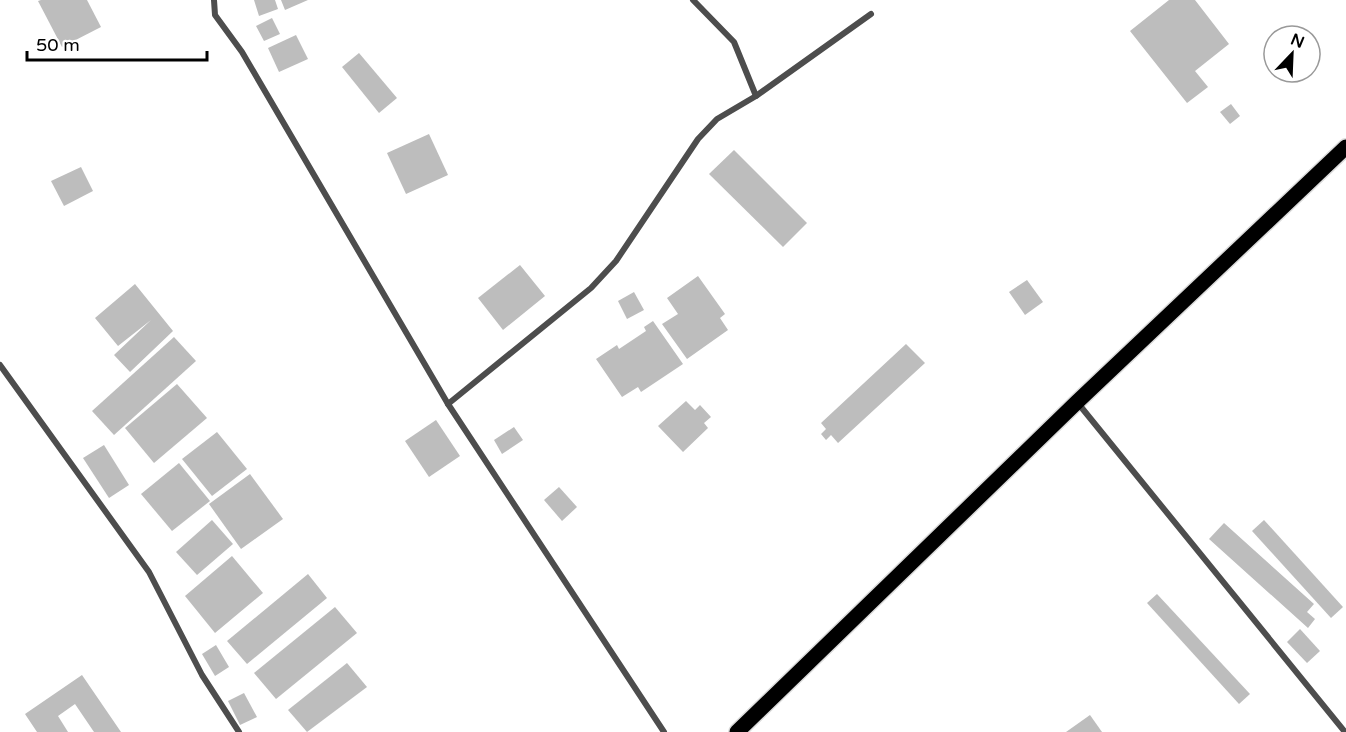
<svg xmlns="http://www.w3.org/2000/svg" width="1346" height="732" viewBox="0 0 1346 732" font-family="'Varela Round',sans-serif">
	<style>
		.building { fill: #bdbdbd }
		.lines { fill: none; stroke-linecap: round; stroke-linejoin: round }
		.primary-casing { stroke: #dbdbdb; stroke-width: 18 }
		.street { stroke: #4d4d4d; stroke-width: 6 }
		.primary { stroke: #000; stroke-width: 15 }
	</style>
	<rect width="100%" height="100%" fill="#fff"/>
	<g class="building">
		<path d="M 41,0 L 87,0 L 101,27 L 62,47 L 38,1 Z"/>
		<path d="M 254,0 L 275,0 L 278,9 L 259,16 Z"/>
		<path d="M 281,0 L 308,0 L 285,10 Z"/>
		<path d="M 1169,0 L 1195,0 L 1229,44 L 1195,71 L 1208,87 L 1187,103 L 1130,31 Z"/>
		<path d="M 272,18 L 280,34 L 264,41 L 256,26 Z"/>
		<path d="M 296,35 L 308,59 L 279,72 L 268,48 Z"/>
		<path d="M 359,53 L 397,98 L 379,113 L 342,67 Z"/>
		<path d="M 1231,104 L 1240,116 L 1230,124 L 1220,112 Z"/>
		<path d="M 429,134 L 448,175 L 406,194 L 387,153 Z"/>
		<path d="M 734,150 L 807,223 L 783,247 L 709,174 Z"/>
		<path d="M 81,167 L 93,191 L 64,206 L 51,181 Z"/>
		<path d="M 520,265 L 545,296 L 503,330 L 478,298 Z"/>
		<path d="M 698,276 L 725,314 L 720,318 L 728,330 L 687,359 L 662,324 L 678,314 L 667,298 Z"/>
		<path d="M 1027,280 L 1043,302 L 1025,315 L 1009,292 Z"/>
		<path d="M 135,284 L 173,331 L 130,372 L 114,355 L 151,320 L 118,346 L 95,318 Z"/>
		<path d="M 634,292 L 644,310 L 627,319 L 618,301 Z"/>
		<path d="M 653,321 L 683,364 L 641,392 L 638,387 L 622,397 L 596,359 L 617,345 L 619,349 L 646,331 L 644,327 Z"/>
		<path d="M 174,337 L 196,361 L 114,435 L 92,411 Z"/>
		<path d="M 906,344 L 925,363 L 838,443 L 831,435 L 826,440 L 821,434 L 826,429 L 821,423 Z"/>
		<path d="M 177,384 L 207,418 L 154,463 L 125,428 Z"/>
		<path d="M 686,401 L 695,410 L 700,405 L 711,417 L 704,423 L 708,428 L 683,452 L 658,426 Z"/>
		<path d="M 436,420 L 460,456 L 429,477 L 405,441 Z"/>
		<path d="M 514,427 L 523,440 L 502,454 L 494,440 Z"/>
		<path d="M 217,432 L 247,469 L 212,496 L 182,459 Z"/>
		<path d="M 104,445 L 129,485 L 109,498 L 83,458 Z"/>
		<path d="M 179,463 L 210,501 L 172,531 L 141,494 Z"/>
		<path d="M 250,474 L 283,519 L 241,549 L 209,504 Z"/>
		<path d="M 559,487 L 577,507 L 562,521 L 544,500 Z"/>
		<path d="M 212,520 L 233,544 L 197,575 L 176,552 Z"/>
		<path d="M 1264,520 L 1343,607 L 1331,618 L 1252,531 Z"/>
		<path d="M 1224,523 L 1314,604 L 1307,612 L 1315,619 L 1308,628 L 1209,539 Z"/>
		<path d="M 232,556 L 263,593 L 215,633 L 185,596 Z"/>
		<path d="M 308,574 L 327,598 L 247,664 L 227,641 Z"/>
		<path d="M 1157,594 L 1250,694 L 1239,704 L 1147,603 Z"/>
		<path d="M 335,607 L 357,633 L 276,699 L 254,673 Z"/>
		<path d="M 1300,629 L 1320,651 L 1307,663 L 1287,642 Z"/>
		<path d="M 216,645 L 229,667 L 215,676 L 202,654 Z"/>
		<path d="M 347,663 L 367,687 L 307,732 L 288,710 Z"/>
		<path d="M 82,675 L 121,732 L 94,732 L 75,704 L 58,716 L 68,732 L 37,732 L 25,714 Z"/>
		<path d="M 244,693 L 257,717 L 240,725 L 228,701 Z"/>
		<path d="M 1090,715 L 1102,732 L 1066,732 Z"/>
	</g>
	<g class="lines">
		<g class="primary-casing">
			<path id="primary" d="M 737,732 L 1077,402 L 1346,147"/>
		</g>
		<g class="street">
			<path d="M 214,0 L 215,15 L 242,52 L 448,404 L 664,732"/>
			<path d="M 693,0 L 734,42 L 756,96"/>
			<path d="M 0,365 L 149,572 L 202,675 L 239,732"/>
			<path d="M 1077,402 L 1345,732"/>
			<path d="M 448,404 L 591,288 L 616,261 L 698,139 L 717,119 L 756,96 L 871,14"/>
		</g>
		<use href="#primary" class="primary"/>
	</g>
	<g transform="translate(1292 54) rotate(23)"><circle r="28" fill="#ffffff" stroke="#999999" stroke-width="1.5"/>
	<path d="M0-4.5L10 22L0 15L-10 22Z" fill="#000000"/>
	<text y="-9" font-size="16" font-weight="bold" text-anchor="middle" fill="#000000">N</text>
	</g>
	<path d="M27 51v9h180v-9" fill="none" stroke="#000000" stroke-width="3"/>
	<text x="36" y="51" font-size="18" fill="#000000" stroke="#ffffff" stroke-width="4.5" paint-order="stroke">50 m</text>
</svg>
